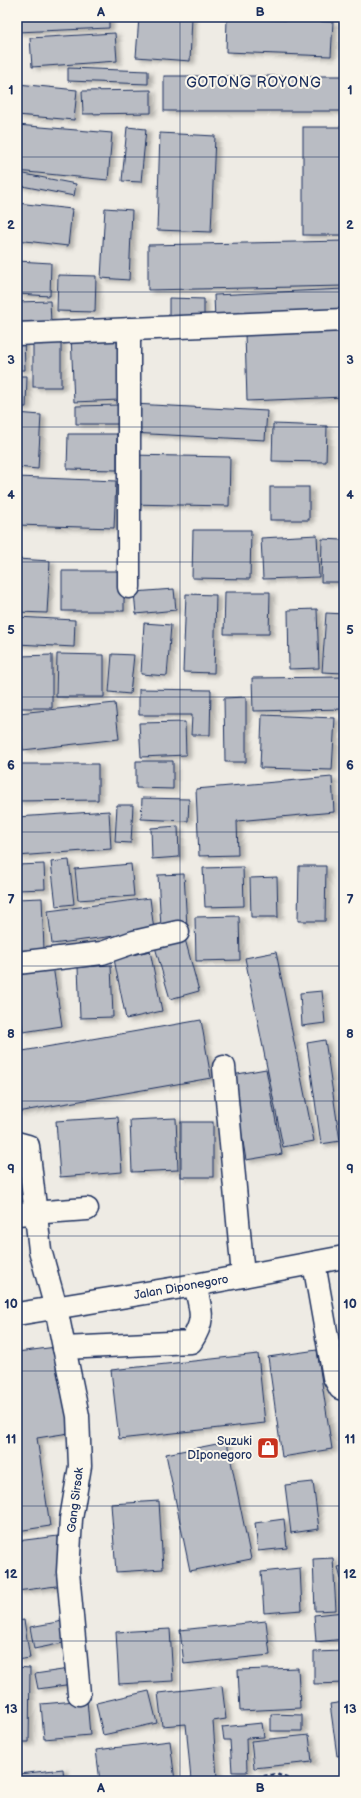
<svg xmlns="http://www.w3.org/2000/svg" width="361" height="1798" viewBox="0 0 361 1798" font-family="'Balsamiq Sans',sans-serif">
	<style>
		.building { fill: #b9bcc3; stroke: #1b2f5e; filter: url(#shadow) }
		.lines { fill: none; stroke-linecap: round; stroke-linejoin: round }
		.minor-casing { stroke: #1b2f5e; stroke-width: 25 }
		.major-casing { stroke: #1b2f5e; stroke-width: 25 }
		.path { stroke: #1b2f5e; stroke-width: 2.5; stroke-dasharray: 4 3; stroke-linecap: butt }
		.minor { stroke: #fbf7ec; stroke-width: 22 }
		.major { stroke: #fbf7ec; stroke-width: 22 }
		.grid { fill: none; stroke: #1b2f5e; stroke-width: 1; stroke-opacity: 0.55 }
		.labels { text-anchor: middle; stroke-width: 4; stroke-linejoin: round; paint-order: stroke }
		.street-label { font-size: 12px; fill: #1b2f5e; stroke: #fbf7ec }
		.poi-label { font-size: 12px; fill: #1b2f5e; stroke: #fbf7ec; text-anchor: end }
		.quarter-label { font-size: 14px; letter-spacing: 1px; fill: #1b2f5e; stroke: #fbf7ec }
		.neatline { fill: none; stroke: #1b2f5e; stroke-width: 1.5 }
		.grid-label { font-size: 13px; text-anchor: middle; font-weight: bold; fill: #1b2f5e }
	</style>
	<defs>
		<filter id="shadow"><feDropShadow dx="4.5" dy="2.5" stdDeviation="2" flood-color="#0004"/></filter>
	</defs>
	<rect width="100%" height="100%" fill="#eeebe4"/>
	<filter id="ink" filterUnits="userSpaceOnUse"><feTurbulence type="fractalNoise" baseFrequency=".025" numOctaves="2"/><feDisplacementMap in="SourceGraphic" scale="8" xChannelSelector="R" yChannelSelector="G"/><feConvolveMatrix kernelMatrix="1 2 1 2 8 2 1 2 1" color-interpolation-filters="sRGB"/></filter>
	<g filter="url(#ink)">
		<g class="building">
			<path d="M 17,17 L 109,17 L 109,28 L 17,32 Z"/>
			<path d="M 139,17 L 192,17 L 190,61 L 136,57 Z"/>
			<path d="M 227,18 L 333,22 L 331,56 L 226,52 Z"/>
			<path d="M 115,33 L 117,61 L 32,67 L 30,38 Z"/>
			<path d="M 68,68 L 148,71 L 148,84 L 68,81 Z"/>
			<rect x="164" y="76" width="180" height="35"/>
			<path d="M 18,84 L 77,90 L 74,120 L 17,115 Z"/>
			<path d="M 151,90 L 151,113 L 83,114 L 82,91 Z"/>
			<path d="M 17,125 L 112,133 L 108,180 L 17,171 Z"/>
			<path d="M 127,127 L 146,129 L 141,182 L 122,181 Z"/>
			<rect x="303" y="127" width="41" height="108"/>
			<path d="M 160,133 L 215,136 L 211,232 L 157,230 Z"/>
			<path d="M 19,173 L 76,184 L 74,196 L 17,185 Z"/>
			<path d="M 17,203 L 72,209 L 68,246 L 17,240 Z"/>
			<path d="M 105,208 L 132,210 L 129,280 L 101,278 Z"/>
			<path d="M 344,241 L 344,286 L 148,290 L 148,245 Z"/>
			<path d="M 17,261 L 51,263 L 50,296 L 17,294 Z"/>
			<path d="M 58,275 L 96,276 L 95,312 L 57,311 Z"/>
			<path d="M 344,289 L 344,314 L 215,321 L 214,295 Z"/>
			<path d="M 169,298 L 204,299 L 204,320 L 169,319 Z"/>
			<path d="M 50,301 L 51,323 L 17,325 L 17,302 Z"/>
			<path d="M 344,330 L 344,397 L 247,401 L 245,333 Z"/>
			<path d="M 117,334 L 119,400 L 74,402 L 71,336 Z"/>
			<path d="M 17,337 L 24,337 L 25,370 L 17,370 Z"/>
			<rect x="33" y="337" width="28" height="50"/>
			<path d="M 17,376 L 27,376 L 26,407 L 17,407 Z"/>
			<path d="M 133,404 L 267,411 L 265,440 L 131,433 Z"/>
			<path d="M 118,405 L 119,424 L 76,424 L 76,406 Z"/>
			<path d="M 17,413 L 41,415 L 38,469 L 17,467 Z"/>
			<path d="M 273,424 L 327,426 L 326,462 L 272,461 Z"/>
			<path d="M 68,434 L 117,434 L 117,470 L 67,469 Z"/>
			<path d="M 130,455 L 230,457 L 229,506 L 129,504 Z"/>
			<path d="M 17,477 L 116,481 L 114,528 L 17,525 Z"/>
			<rect x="270" y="487" width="39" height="33"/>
			<path d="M 193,530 L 251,530 L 250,579 L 192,578 Z"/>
			<path d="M 317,535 L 319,577 L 263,579 L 261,538 Z"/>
			<path d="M 322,539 L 343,540 L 342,582 L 321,582 Z"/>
			<path d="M 17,559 L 50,561 L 47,613 L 17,612 Z"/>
			<rect x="62" y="571" width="62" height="40"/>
			<path d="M 174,589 L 176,610 L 136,614 L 134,592 Z"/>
			<path d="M 225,592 L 270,592 L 269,634 L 224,634 Z"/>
			<path d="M 186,594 L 216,595 L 214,673 L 183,672 Z"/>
			<path d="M 317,609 L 319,668 L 289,669 L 288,610 Z"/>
			<path d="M 326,613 L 344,614 L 344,673 L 322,672 Z"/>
			<path d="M 17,617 L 75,620 L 74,647 L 17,644 Z"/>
			<path d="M 144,623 L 171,625 L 167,676 L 141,674 Z"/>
			<path d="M 57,654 L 104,655 L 104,697 L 56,697 Z"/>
			<path d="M 112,654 L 134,655 L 130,694 L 109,692 Z"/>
			<path d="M 52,655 L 52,708 L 21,708 L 20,656 Z"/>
			<path d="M 344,677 L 344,709 L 253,711 L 252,678 Z"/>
			<path d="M 139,689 L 211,690 L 210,735 L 191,735 L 192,715 L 139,715 Z"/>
			<path d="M 246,697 L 246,762 L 225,762 L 224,698 Z"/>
			<path d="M 115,703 L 119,739 L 23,750 L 19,713 Z"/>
			<path d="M 262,715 L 335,718 L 332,770 L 260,768 Z"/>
			<path d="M 185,722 L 186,755 L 141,757 L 139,723 Z"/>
			<path d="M 136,761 L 173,761 L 173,789 L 136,788 Z"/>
			<path d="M 17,764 L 98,764 L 98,800 L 17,801 Z"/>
			<path d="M 332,777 L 334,812 L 237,821 L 238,855 L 199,856 L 196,789 Z"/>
			<path d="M 142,798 L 189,799 L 188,821 L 141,819 Z"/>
			<path d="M 117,805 L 133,805 L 131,843 L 115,842 Z"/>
			<path d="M 109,811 L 111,849 L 17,856 L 17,817 Z"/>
			<path d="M 178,826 L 179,857 L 152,859 L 151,828 Z"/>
			<path d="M 69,860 L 74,904 L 56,906 L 51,862 Z"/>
			<path d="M 44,864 L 45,889 L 17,890 L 17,865 Z"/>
			<path d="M 131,864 L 134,896 L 78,900 L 75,869 Z"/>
			<path d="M 299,866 L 326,866 L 325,921 L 298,921 Z"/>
			<path d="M 243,867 L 244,906 L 205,907 L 203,868 Z"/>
			<path d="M 184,874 L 187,927 L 161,928 L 158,875 Z"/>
			<path d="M 277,877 L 278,917 L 251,917 L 250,878 Z"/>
			<path d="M 42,898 L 44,950 L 17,952 L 17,899 Z"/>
			<path d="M 150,898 L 154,931 L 52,944 L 48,911 Z"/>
			<path d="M 239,916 L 240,960 L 196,961 L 195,917 Z"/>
			<path d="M 185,939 L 199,991 L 170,999 L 155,947 Z"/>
			<path d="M 150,951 L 162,1011 L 126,1019 L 114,959 Z"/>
			<path d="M 276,952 L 314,1141 L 283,1147 L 245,958 Z"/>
			<path d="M 111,965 L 113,1017 L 80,1018 L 78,967 Z"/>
			<path d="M 53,966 L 62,1026 L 23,1032 L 17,992 L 17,972 Z"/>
			<path d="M 322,991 L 325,1023 L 302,1026 L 300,993 Z"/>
			<path d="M 201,1020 L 211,1078 L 17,1112 L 17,1052 Z"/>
			<path d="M 325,1040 L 340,1141 L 321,1144 L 307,1043 Z"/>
			<path d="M 266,1069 L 282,1154 L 246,1160 L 232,1075 Z"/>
			<path d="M 118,1117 L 122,1172 L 60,1177 L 56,1121 Z"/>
			<path d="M 176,1118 L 178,1170 L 132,1172 L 130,1120 Z"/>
			<rect x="181" y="1122" width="32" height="55"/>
			<path d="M 56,1347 L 69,1433 L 37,1438 L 50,1526 L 17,1531 L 17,1352 Z"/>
			<path d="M 317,1350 L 332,1449 L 282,1457 L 268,1357 Z"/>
			<path d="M 258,1354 L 265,1423 L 119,1439 L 111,1370 Z"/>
			<path d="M 227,1442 L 251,1559 L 190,1571 L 166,1454 Z"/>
			<path d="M 313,1482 L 319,1529 L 291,1533 L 285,1485 Z"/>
			<path d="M 159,1501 L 163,1569 L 116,1572 L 111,1504 Z"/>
			<path d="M 284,1519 L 287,1548 L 258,1551 L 255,1523 Z"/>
			<path d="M 58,1536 L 64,1585 L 17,1591 L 17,1541 Z"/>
			<path d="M 333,1558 L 336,1610 L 315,1611 L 313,1559 Z"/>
			<path d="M 344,1566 L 344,1592 L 338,1567 Z"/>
			<path d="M 300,1568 L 302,1610 L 264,1613 L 261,1572 Z"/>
			<path d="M 344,1612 L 344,1639 L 316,1642 L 314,1615 Z"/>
			<path d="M 24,1620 L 30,1658 L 17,1660 L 17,1621 Z"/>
			<path d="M 63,1621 L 68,1642 L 34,1649 L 30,1627 Z"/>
			<path d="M 266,1621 L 270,1655 L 184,1664 L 180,1630 Z"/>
			<path d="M 170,1629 L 173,1681 L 119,1684 L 116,1632 Z"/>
			<path d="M 344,1651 L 344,1683 L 314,1684 L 314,1652 Z"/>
			<path d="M 17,1667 L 30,1668 L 29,1742 L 17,1742 Z"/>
			<path d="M 298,1668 L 300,1708 L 240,1711 L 238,1670 Z"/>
			<path d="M 69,1669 L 72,1684 L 38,1689 L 35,1674 Z"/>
			<path d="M 222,1686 L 226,1719 L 213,1721 L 217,1778 L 191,1780 L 186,1724 L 162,1726 L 158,1693 Z"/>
			<path d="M 149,1691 L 157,1723 L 103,1735 L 96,1703 Z"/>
			<path d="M 87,1700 L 90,1735 L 44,1739 L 41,1704 Z"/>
			<path d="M 344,1702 L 344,1755 L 337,1756 L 330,1704 Z"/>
			<path d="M 271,1714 L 302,1715 L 302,1731 L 271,1731 Z"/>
			<path d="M 262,1723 L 264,1737 L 246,1738 L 247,1772 L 232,1772 L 230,1740 L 224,1740 L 222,1727 Z"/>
			<path d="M 309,1735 L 312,1762 L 254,1768 L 251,1741 Z"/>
			<path d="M 170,1741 L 175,1781 L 100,1781 L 96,1750 Z"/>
			<path d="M 63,1769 L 64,1781 L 20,1781 L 19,1774 Z"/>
		</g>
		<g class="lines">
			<g class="minor-casing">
				<g id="minor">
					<path d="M 129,329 L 129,587"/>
					<path d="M 17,334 L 344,320"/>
					<path d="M 17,963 L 102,953 L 134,942 L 178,932"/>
					<path d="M 224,1067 L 243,1276"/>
					<path d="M 17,1143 L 28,1146 L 40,1250 L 56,1308 L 78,1416 L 80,1466 L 71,1519 L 68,1572 L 79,1694"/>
					<path d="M 17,1214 L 87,1209"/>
					<path d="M 314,1263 L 334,1377 L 340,1388 L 344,1389"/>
					<path d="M 64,1348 L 191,1342 C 206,1319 201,1311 195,1285"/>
				</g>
			</g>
			<g class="major-casing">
				<path id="major" d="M 17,1314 L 195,1285 L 344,1257"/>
			</g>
			<path class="path" d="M 236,1781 L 276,1774 L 294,1781"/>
			<use href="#minor" class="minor"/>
			<use href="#major" class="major"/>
		</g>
	</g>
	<path class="grid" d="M 180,17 L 180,1781M 17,157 L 344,157M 17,292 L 344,292M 17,427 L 344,427M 17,562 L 344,562M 17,697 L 344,697M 17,832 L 344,832M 17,966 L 344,966M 17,1101 L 344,1101M 17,1236 L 344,1236M 17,1371 L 344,1371M 17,1506 L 344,1506M 17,1641 L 344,1641"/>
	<defs>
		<g id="shop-square" transform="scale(1.15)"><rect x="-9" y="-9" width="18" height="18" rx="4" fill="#c8321e" stroke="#fbf7ec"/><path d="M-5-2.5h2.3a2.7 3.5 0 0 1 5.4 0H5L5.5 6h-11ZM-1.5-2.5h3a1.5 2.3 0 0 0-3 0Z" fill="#fff"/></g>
	</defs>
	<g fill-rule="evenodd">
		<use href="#shop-square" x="268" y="1448"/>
	</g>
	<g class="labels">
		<g class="street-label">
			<text transform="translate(181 1287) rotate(-10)" y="4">Jalan Diponegoro</text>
			<text transform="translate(75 1500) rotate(-83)" y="4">Gang Sirsak</text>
		</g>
		<g class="poi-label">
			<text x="252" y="1445">Suzuki<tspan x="252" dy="14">DIponegoro</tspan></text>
		</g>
		<g class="quarter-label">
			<text x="254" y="87">GOTONG ROYONG</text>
		</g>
	</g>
	<rect width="361" height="1798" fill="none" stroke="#fbf7ec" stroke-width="44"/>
	<rect x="22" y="22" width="317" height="1754" class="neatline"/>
	<g class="grid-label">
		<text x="101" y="16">A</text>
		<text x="260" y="16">B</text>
		<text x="11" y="94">1</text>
		<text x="350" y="94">1</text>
		<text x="11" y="229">2</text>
		<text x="350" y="229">2</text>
		<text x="11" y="364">3</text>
		<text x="350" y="364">3</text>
		<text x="11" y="499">4</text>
		<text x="350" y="499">4</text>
		<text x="11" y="634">5</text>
		<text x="350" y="634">5</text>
		<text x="11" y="769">6</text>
		<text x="350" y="769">6</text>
		<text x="11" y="904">7</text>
		<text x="350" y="904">7</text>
		<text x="11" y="1038">8</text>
		<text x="350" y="1038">8</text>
		<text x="11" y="1173">9</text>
		<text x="350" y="1173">9</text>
		<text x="11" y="1308">10</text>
		<text x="350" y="1308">10</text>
		<text x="11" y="1443">11</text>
		<text x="350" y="1443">11</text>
		<text x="11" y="1578">12</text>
		<text x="350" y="1578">12</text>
		<text x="11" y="1713">13</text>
		<text x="350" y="1713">13</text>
		<text x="101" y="1792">A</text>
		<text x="260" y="1792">B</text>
	</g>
</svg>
